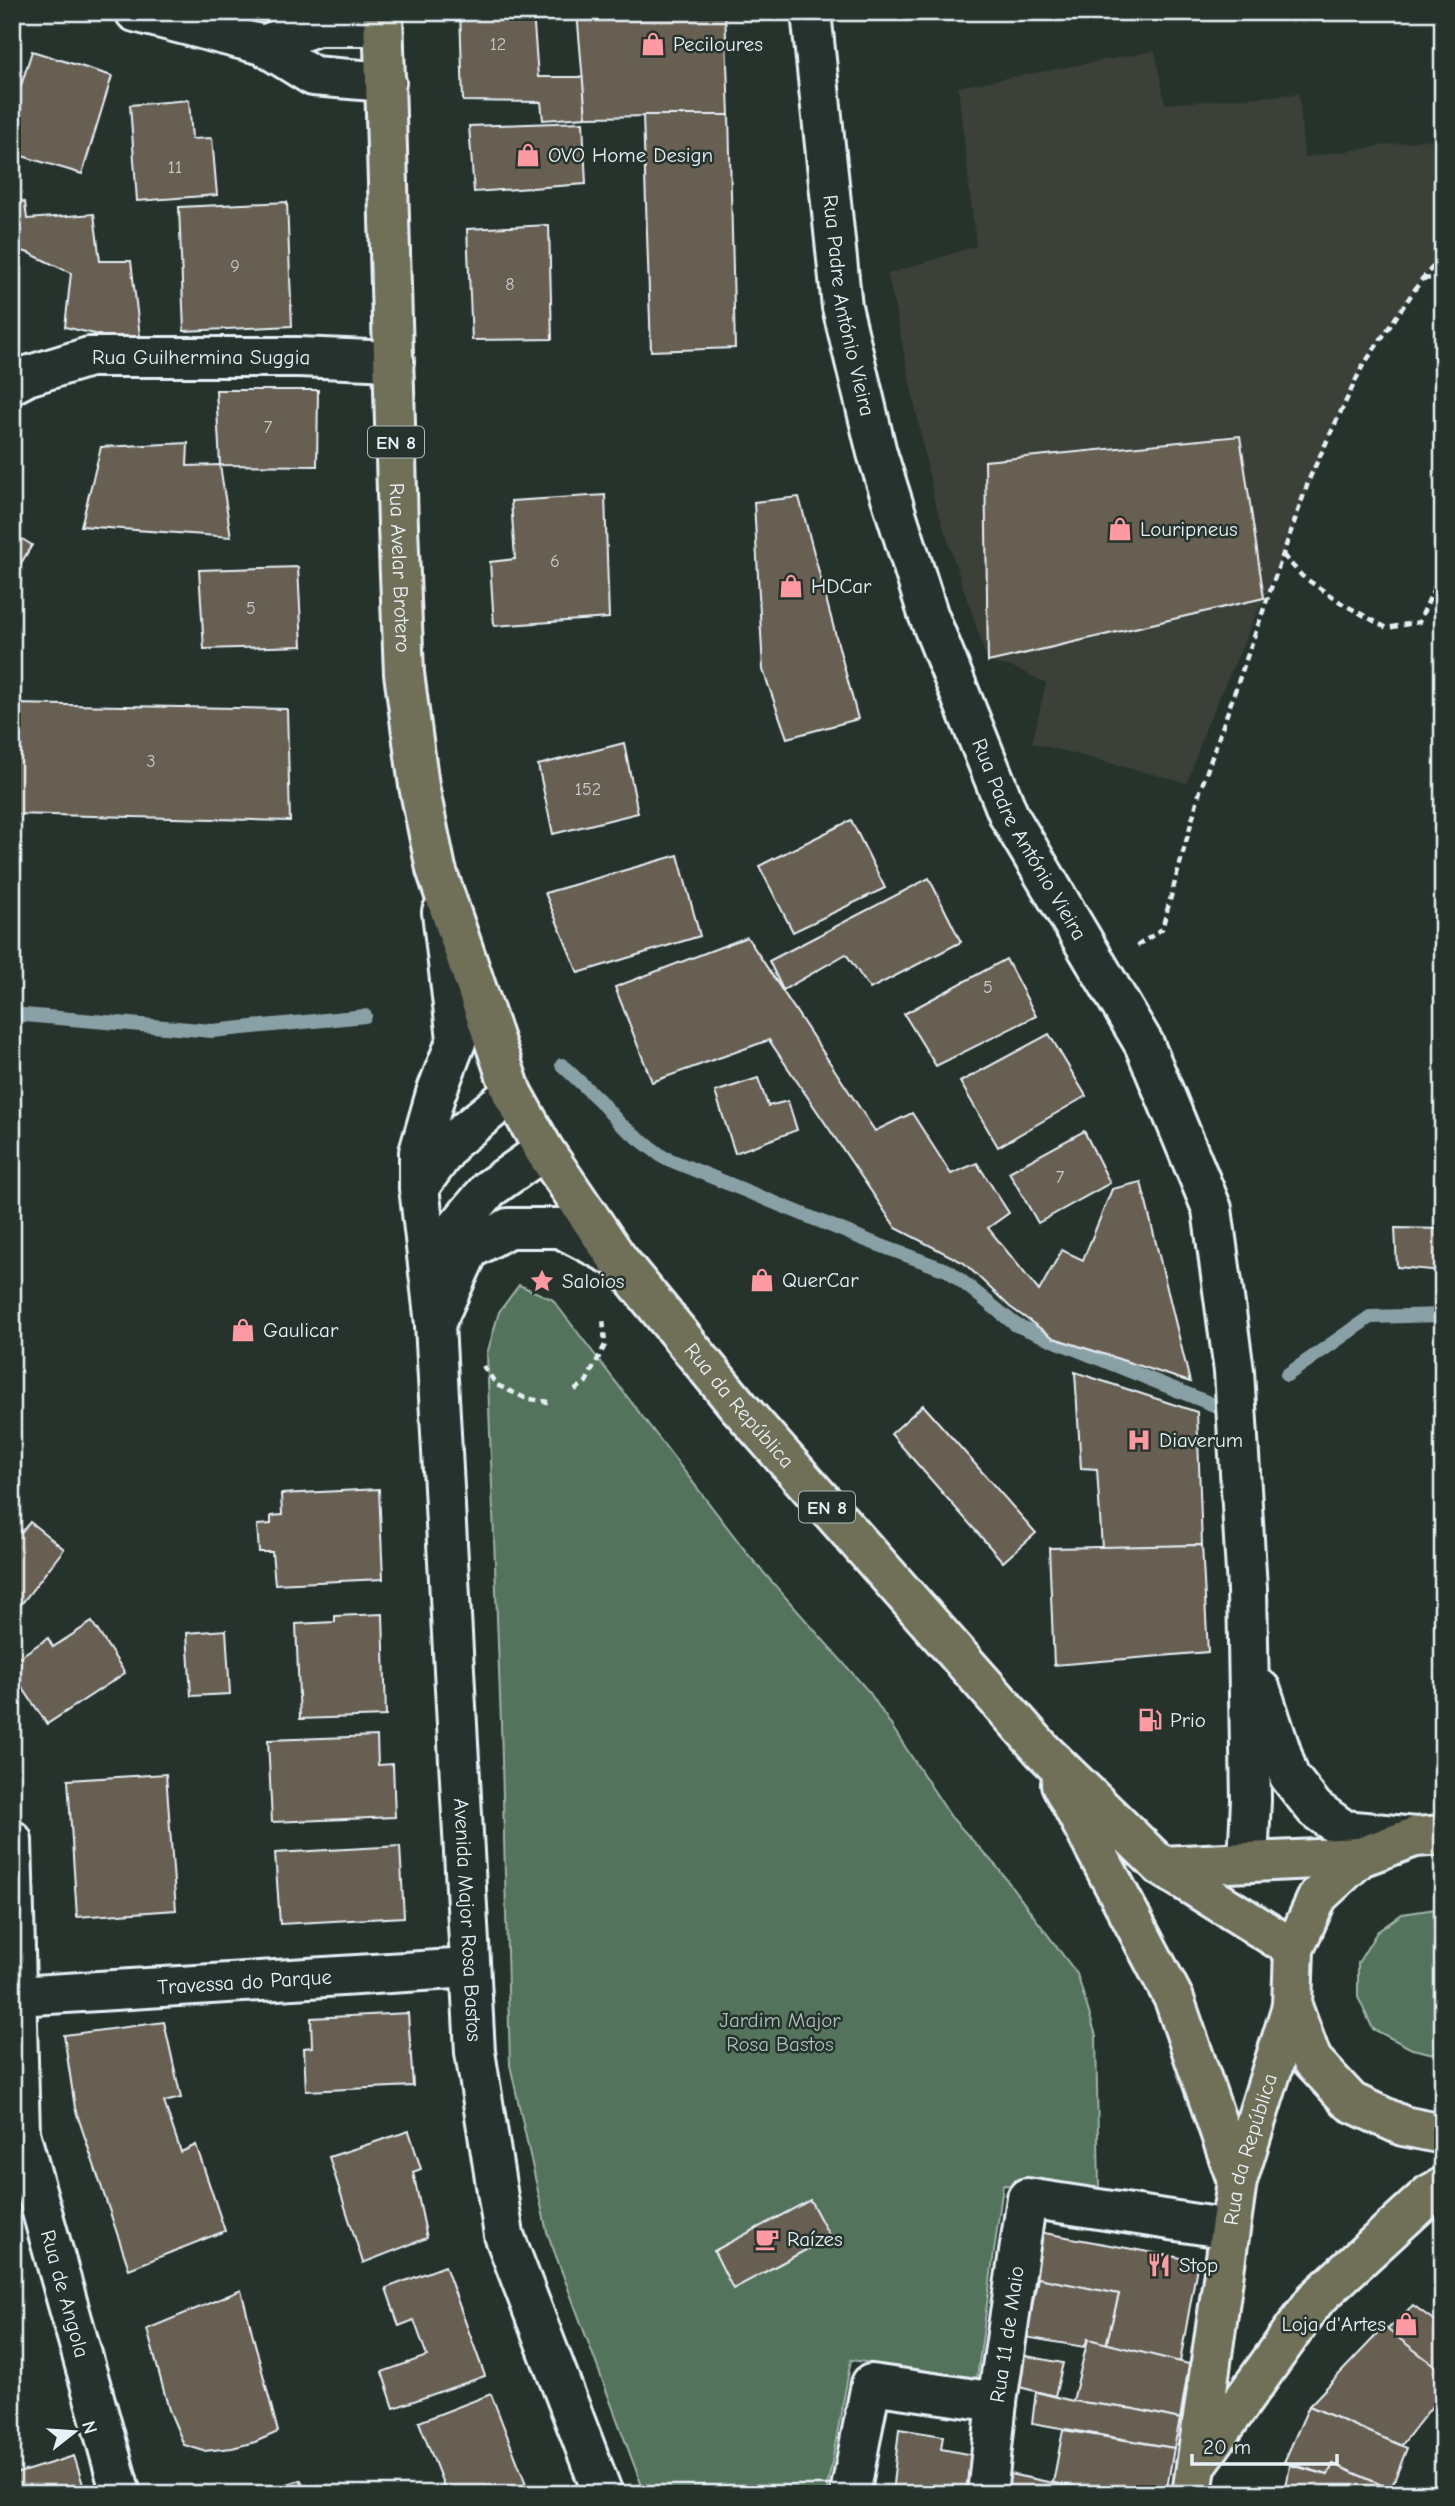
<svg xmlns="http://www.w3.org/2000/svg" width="1455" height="2506" viewBox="0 0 1455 2506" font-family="'Comic Neue',sans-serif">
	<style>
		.built { fill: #3a4038 }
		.green { fill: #53735c; stroke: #9eb2aa; stroke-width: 2 }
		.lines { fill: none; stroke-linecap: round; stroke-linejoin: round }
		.stream { stroke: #89a1a6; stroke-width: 14 }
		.building { fill: #685f52; stroke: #e8f1f8; stroke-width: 2 }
		.pedestrian-casing { stroke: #e8f1f8; stroke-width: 44 }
		.minor-casing { stroke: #e8f1f8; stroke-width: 44 }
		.tertiary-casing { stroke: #e8f1f8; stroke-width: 44 }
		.primary-casing { stroke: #e8f1f8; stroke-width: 44 }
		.path { stroke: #e8f1f8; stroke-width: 4.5; stroke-dasharray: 7 5; stroke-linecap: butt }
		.pedestrian { stroke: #26332d; stroke-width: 38 }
		.minor { stroke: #26332d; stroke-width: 38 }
		.tertiary { stroke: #26332d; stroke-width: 38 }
		.primary { stroke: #706f59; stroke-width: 38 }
		.labels { text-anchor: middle; stroke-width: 5; stroke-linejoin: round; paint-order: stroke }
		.number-label { font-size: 18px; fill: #c8ccce }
		.shield { fill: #26332d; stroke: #aeb8bb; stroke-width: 2 }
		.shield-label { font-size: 19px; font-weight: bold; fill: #e8f1f8 }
		.poi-label { font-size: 21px; fill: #e8f1f8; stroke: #26332d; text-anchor: start }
		.street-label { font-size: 21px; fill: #e8f1f8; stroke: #26332d }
		.park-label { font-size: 21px; fill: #acbfba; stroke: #26332d }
	</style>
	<rect width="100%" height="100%" fill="#26332d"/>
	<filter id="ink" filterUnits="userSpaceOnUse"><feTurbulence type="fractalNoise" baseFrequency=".0143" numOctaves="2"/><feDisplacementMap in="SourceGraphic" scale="14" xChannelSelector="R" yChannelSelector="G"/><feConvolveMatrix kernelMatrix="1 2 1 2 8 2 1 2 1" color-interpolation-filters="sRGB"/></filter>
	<g filter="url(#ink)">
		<path class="built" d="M 1155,51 L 1165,104 L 1299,94 L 1304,157 L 1431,139 L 1443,150 L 1443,256 L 1422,279 L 1362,367 L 1328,439 L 1283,555 L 1206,727 L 1187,783 L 1032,743 L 1046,683 L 1013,667 L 988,662 L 934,499 L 888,274 L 976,246 L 958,87 Z"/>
		<g class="green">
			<path d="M 519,1285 L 552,1299 L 751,1558 L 870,1693 L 951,1817 L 997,1867 L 1077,1974 L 1096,2036 L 1099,2188 L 1003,2185 L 977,2378 L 851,2360 L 826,2494 L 645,2494 L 547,2232 L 510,2065 L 501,1723 L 487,1354 L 499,1312 Z"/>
			<path d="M 1443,1908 L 1443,2056 L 1412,2049 L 1373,2029 L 1358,1997 L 1358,1963 L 1377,1932 L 1402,1914 Z"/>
		</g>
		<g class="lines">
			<g class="stream">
				<path d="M 12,1014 L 212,1031 L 365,1016"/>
				<path d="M 562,1065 L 599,1100 L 620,1124 L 663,1157 L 871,1242 L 949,1271 L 1016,1325 L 1214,1405"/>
				<path d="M 1287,1375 L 1370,1317 L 1443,1315"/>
			</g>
		</g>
		<g class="building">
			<path d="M 460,12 L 533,12 L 538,77 L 583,77 L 586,117 L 543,120 L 541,102 L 463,101 Z"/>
			<path d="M 577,12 L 725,12 L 729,115 L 586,117 Z"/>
			<path d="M 32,51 L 112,76 L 82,174 L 12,153 L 12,114 Z"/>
			<path d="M 189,100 L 192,139 L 212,138 L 217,195 L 137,201 L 130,105 Z"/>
			<path d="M 643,115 L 729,115 L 735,348 L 651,351 Z"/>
			<path d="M 583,122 L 586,184 L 474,192 L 469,126 Z"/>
			<path d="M 12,197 L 25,202 L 27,219 L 94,214 L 100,261 L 131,261 L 141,345 L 65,327 L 71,273 L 29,253 L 12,248 Z"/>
			<path d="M 287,202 L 292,326 L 184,331 L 179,207 Z"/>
			<path d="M 549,225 L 552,339 L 472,340 L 467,229 Z"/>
			<path d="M 216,390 L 318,390 L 317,466 L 220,465 Z"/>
			<path d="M 1240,436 L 1264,598 L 988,662 L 985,461 Z"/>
			<path d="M 188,443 L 187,466 L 220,465 L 231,537 L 81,526 L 101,447 Z"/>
			<path d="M 605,495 L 609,618 L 494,626 L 490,562 L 515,559 L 511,501 Z"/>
			<path d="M 799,497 L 858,719 L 787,738 L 763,670 L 754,502 Z"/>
			<path d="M 12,533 L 32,545 L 12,578 Z"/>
			<path d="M 298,567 L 302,646 L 204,649 L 199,570 Z"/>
			<path d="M 12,704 L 287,709 L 290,821 L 12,814 Z"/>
			<path d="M 624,743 L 638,813 L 553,834 L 538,765 Z"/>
			<path d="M 851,820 L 885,888 L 793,932 L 759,866 Z"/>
			<path d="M 678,855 L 700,936 L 578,973 L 545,893 Z"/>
			<path d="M 929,878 L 961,942 L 870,989 L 846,954 L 783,990 L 769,961 Z"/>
			<path d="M 747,937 L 875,1131 L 912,1113 L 951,1174 L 977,1163 L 1009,1213 L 988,1228 L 1039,1291 L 1062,1250 L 1083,1260 L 1112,1189 L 1141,1182 L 1190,1382 L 1054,1338 L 1010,1307 L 964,1263 L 896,1228 L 769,1040 L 652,1082 L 615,987 Z"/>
			<path d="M 1006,959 L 1036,1016 L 936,1066 L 904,1014 Z"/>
			<path d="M 1049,1034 L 1086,1096 L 998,1147 L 960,1082 Z"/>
			<path d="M 758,1078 L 768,1106 L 788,1101 L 797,1130 L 735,1153 L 715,1092 Z"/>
			<path d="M 1084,1131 L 1110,1183 L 1038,1223 L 1009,1172 Z"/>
			<path d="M 1395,1228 L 1443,1229 L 1443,1271 L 1397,1267 Z"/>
			<path d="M 1075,1372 L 1197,1412 L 1202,1545 L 1102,1548 L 1097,1469 L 1081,1468 Z"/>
			<path d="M 923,1405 L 1036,1533 L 1003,1562 L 891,1434 Z"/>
			<path d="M 379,1489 L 383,1579 L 275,1584 L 272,1552 L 259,1552 L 257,1525 L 271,1524 L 271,1516 L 282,1515 L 281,1494 Z"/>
			<path d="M 30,1522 L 64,1549 L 12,1616 L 12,1526 L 21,1533 Z"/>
			<path d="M 1202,1545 L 1208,1652 L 1054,1665 L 1049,1548 Z"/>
			<path d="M 383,1614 L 386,1716 L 300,1719 L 296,1624 L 335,1622 L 335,1616 Z"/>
			<path d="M 92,1622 L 125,1673 L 47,1724 L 12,1672 L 12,1662 L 48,1638 L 53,1647 Z"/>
			<path d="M 226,1630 L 230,1694 L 191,1696 L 187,1633 Z"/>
			<path d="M 377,1736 L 378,1765 L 393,1764 L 395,1817 L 272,1822 L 268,1740 Z"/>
			<path d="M 166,1774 L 176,1910 L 77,1917 L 68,1780 Z"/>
			<path d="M 400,1846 L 404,1917 L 280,1924 L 275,1853 Z"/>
			<path d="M 408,2013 L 413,2086 L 306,2091 L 304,2048 L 312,2047 L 311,2018 Z"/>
			<path d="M 164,2022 L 181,2098 L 164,2102 L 181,2152 L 196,2145 L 225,2231 L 129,2269 L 75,2108 L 64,2035 Z"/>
			<path d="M 409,2131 L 421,2169 L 413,2172 L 427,2238 L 363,2263 L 329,2157 Z"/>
			<path d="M 810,2200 L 830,2237 L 733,2289 L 714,2251 Z"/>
			<path d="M 1039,2232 L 1198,2261 L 1180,2362 L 1106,2345 L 1119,2294 L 1030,2277 Z"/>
			<path d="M 445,2266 L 485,2376 L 394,2408 L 382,2372 L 427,2356 L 414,2320 L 399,2326 L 386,2288 Z"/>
			<path d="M 1038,2278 L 1119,2294 L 1106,2345 L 1088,2339 L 1084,2347 L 1025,2337 Z"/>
			<path d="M 241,2290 L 278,2432 L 255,2442 L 232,2448 L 204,2451 L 184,2445 L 169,2410 L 147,2329 Z"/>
			<path d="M 1413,2305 L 1443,2327 L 1443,2372 L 1387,2330 Z"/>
			<path d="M 1384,2327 L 1443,2372 L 1443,2392 L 1401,2446 L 1309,2406 Z"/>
			<path d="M 1088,2339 L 1189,2364 L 1180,2419 L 1134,2409 L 1073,2401 Z"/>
			<path d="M 1021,2355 L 1063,2363 L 1055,2396 L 1015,2386 Z"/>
			<path d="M 1036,2392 L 1073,2401 L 1134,2409 L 1180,2419 L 1174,2448 L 1032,2423 Z"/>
			<path d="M 491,2394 L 526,2484 L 501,2494 L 447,2494 L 419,2422 Z"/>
			<path d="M 1309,2406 L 1407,2448 L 1391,2489 L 1333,2464 L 1328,2475 L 1284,2462 Z"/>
			<path d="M 899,2429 L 943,2436 L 941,2449 L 983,2457 L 978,2494 L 892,2494 Z"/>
			<path d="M 1063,2430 L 1174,2448 L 1166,2494 L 1118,2494 L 1053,2483 Z"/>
			<path d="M 74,2456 L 86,2494 L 12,2494 L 12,2475 Z"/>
			<path d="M 1333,2464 L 1391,2489 L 1390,2494 L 1285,2494 L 1290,2465 L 1328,2475 Z"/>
			<path d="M 1005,2473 L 1053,2483 L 1118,2494 L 1002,2494 Z"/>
			<path d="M 301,2480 L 305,2494 L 252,2494 Z"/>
		</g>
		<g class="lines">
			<g class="pedestrian-casing">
				<g id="pedestrian">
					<path d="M 850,2494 L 871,2384 L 997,2402"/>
					<path id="s1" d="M 987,2494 L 997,2402 L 1027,2198 L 1229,2229"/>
				</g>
			</g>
			<g class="minor-casing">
				<g id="minor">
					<path d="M 135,12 L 263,45 L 313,76 L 386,82"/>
					<path id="s2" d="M 811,12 L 842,307 L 877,453 L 928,614 L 1009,816 L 1144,1044 L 1212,1209 L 1234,1371 L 1247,1589 L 1251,1800 L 1248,1862"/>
					<path d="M 263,45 L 317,26 L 383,26"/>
					<path id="s3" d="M 12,384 L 27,376 L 89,357 L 298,357 L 394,361"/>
					<path d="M 1261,1690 L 1289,1776 L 1315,1809 L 1344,1830 L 1415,1837"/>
					<path id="s4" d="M 12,1840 L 20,2133 L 121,2494"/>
					<path id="s5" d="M 17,1996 L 470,1968"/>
				</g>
			</g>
			<g class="tertiary-casing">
				<g id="tertiary">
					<path id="s6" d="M 442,912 L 457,1039 L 436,1093 L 419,1152 L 419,1187 L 435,1324 L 475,2052 L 504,2235 L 603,2494"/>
					<path d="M 419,1187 L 453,1141 L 512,1093"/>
					<path d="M 441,1270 L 443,1244 L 489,1189 L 544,1150"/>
					<path d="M 435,1324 L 469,1250 L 508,1228 L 560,1228 L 617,1258"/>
				</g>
			</g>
			<g class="primary-casing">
				<g id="primary">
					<path id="s7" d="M 383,12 L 398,526 L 404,673 L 419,786 L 436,869 L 512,1093 L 544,1150 L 617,1258 L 739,1407 L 1043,1751 L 1161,1866 L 1294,1949"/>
					<path d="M 1061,1784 L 1174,1999 L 1237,2181"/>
					<path d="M 1443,1835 L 1415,1837 L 1360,1857 L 1318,1896 L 1294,1949 L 1292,2006 L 1312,2060 L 1351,2102 L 1403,2126 L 1443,2134"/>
					<path d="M 1161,1866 L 1360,1857"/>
					<path d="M 1201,2459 L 1315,2300 L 1430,2194 L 1443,2187"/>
					<path id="s8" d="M 1192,2494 L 1237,2181 L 1292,2006"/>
				</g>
			</g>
			<g class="path">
				<path d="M 1423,279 L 1443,277"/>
				<path d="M 1283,555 L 1302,576 L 1343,604 L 1387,628 L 1419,622 L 1443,568"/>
				<path d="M 1137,946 L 1162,929 L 1200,791 L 1310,477 L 1362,367 L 1422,279 L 1443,256"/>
				<path d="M 483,1366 L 497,1385 L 525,1398 L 548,1402"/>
				<path d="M 575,1390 L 586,1382 L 605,1345 L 603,1317"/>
			</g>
			<use href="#pedestrian" class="pedestrian"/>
			<use href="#minor" class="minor"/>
			<use href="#tertiary" class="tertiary"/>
			<use href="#primary" class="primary"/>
		</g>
	</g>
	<defs>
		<g id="shop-bare" transform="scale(1.89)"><path d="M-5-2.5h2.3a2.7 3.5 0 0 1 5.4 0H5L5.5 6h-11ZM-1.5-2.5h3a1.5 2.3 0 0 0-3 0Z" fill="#ff9aa2" stroke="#26332d" stroke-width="2.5" paint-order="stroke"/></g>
		<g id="sight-bare" transform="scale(1.89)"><path d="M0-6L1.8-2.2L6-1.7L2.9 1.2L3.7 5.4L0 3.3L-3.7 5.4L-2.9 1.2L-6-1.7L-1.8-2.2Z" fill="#ff9aa2" stroke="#26332d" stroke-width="2.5" paint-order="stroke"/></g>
		<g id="hospital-bare" transform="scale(1.89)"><path d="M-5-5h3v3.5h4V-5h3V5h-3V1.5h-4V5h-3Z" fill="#ff9aa2" stroke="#26332d" stroke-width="2.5" paint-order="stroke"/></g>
		<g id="fuel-bare" transform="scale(1.89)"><path d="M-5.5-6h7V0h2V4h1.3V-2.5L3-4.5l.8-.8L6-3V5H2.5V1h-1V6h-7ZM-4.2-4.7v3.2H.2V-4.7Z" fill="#ff9aa2" stroke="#26332d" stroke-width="2.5" paint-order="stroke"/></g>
		<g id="cafe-bare" transform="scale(1.89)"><path d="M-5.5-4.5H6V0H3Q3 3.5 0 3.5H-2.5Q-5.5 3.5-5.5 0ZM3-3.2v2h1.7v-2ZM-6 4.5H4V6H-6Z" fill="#ff9aa2" stroke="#26332d" stroke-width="2.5" paint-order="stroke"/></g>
		<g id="restaurant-bare" transform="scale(1.89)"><path d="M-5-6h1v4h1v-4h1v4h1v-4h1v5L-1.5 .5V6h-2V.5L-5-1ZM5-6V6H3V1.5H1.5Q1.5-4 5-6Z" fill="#ff9aa2" stroke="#26332d" stroke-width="2.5" paint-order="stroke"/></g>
	</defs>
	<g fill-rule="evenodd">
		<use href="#shop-bare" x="653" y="44"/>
		<use href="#shop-bare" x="528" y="155"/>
		<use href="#shop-bare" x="1120" y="529"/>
		<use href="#shop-bare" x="791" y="586"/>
		<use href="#shop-bare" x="762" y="1280"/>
		<use href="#sight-bare" x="542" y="1281"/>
		<use href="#shop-bare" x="243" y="1330"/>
		<use href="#hospital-bare" x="1139" y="1440"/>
		<use href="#fuel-bare" x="1150" y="1720"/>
		<use href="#cafe-bare" x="767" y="2239"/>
		<use href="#restaurant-bare" x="1159" y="2265"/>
		<use href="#shop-bare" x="1406" y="2324"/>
	</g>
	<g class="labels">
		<g class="number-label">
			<text x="498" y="50">12</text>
			<text x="175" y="173">11</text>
			<text x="235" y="272">9</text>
			<text x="510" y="290">8</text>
			<text x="268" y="433">7</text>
			<text x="555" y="567">6</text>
			<text x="251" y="614">5</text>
			<text x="151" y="767">3</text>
			<text x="588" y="795">152</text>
			<text x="988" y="993">5</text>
			<text x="1060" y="1183">7</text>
		</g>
		<g class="shield">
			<rect x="368" y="426.5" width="56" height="31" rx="5"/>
			<rect x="799" y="1491.5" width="56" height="31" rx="5"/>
		</g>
		<g class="shield-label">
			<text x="396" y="449">EN 8</text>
			<text x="827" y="1514">EN 8</text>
		</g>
		<g class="poi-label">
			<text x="673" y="51">Peciloures</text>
			<text x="548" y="162">OVO Home Design</text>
			<text x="1140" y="536">Louripneus</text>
			<text x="811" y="593">HDCar</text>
			<text x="782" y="1287">QuerCar</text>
			<text x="562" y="1288">Saloios</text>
			<text x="263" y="1337">Gaulicar</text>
			<text x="1159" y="1447">Diaverum</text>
			<text x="1170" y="1727">Prio</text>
			<text x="787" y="2246">Raízes</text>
			<text x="1179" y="2272">Stop</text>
			<text x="1386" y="2331" text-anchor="end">Loja d'Artes</text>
		</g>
		<g class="street-label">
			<text dy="7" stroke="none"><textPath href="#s2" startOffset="296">Rua Padre António Vieira</textPath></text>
			<text dy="7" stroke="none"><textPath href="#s3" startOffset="194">Rua Guilhermina Suggia</textPath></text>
			<text dy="7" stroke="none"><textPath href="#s7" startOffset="556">Rua Avelar Brotero</textPath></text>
			<text dy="7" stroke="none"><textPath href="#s2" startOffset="863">Rua Padre António Vieira</textPath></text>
			<text dy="7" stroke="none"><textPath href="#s7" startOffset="1484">Rua da República</textPath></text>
			<text dy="7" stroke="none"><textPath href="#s6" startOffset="1017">Avenida Major Rosa Bastos</textPath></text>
			<text dy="7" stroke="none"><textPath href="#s5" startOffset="228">Travessa do Parque</textPath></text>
			<text dy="7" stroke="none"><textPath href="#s8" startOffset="350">Rua da República</textPath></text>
			<text dy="7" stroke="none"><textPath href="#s4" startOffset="460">Rua de Angola</textPath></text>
			<text dy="7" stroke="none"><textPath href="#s1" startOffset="161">Rua 11 de Maio</textPath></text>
		</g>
		<g class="park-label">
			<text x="780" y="2027">Jardim Major<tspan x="780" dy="24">Rosa Bastos</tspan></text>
		</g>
	</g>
	<rect width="1455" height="2506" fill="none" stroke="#26332d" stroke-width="42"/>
	<rect x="21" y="21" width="1413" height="2464" fill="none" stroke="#e8f1f8" stroke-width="2.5" filter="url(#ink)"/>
	<g transform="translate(74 2432) rotate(73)" stroke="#26332d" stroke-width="5" paint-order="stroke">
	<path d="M0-5L12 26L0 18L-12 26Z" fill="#e8f1f8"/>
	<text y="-10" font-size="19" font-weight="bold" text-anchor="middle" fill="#e8f1f8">N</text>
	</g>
	<path d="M1192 2454v10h145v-10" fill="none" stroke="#e8f1f8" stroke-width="3.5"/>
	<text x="1203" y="2454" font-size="21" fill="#e8f1f8" stroke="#26332d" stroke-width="5" paint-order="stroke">20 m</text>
</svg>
